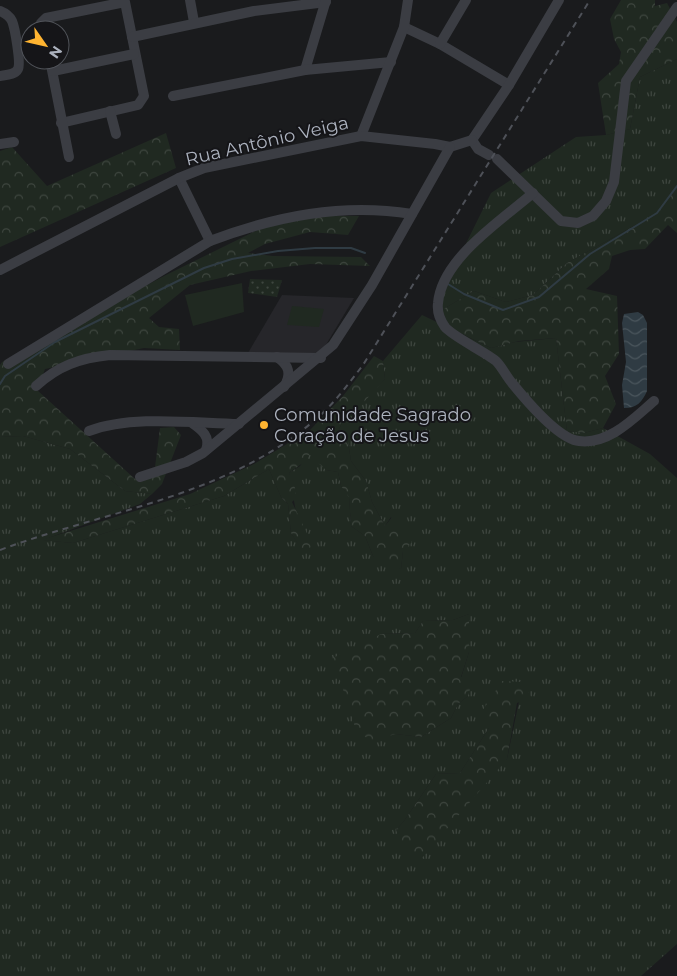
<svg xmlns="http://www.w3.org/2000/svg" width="677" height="976" viewBox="0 0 677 976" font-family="Montserrat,sans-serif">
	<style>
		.built { fill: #26262a }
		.grass { fill: url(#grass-tufts); fill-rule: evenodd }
		.forest { fill: url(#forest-crowns) }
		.park { fill: url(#park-dots) }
		.pitch { fill: #202921 }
		.water { fill: url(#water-waves) }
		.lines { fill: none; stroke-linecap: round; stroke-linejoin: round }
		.stream { stroke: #2f3b43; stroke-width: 2 }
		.minor { stroke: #3b3d43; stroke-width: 10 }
		.rail { stroke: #4e5158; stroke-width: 2; stroke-dasharray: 6 5; stroke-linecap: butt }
		.poi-dot { fill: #ffb431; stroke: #151518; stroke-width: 2 }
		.labels { text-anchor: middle; stroke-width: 4; stroke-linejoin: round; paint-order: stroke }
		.street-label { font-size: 18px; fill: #acb2be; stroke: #151518 }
		.poi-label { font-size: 18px; fill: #acb2be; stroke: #151518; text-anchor: start }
	</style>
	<defs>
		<pattern id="grass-tufts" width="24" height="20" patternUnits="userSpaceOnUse" patternTransform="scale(1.25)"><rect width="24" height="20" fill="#202921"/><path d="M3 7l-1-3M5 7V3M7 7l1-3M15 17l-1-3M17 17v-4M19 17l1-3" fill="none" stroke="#3e463f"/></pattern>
		<pattern id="forest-crowns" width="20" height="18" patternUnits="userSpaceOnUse" patternTransform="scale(1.25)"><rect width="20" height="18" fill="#202921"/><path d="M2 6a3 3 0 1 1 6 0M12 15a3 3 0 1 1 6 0" fill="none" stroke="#3e463f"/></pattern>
		<pattern id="park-dots" width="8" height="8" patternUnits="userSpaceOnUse" patternTransform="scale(1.25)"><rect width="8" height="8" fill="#202921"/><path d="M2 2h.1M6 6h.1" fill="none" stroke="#3e463f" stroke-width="1.8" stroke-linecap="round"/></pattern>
		<pattern id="water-waves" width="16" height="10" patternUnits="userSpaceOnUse" patternTransform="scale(1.25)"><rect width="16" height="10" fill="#2f3b43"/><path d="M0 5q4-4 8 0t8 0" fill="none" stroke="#4a555c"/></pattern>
	</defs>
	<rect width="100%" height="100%" fill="#1a1b1d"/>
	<path class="built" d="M 282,295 L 354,298 L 321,353 L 248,353 Z"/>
	<g class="grass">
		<path d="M 677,59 L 677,186 L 657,213 L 567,263 L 533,295 L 506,302 L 474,291 L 440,311 L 442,292 L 491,193 L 576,137 L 606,135 L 630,129 L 640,77 Z"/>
		<path d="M 422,315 L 491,348 L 515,342 L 556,338 L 567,431 L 584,433 L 603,428 L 650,454 L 677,478 L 677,944 L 641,976 L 0,976 L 0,437 L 23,436 L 70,449 L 125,491 L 152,494 L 140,504 L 43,540 L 73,543 L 224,496 L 269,469 L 281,497 L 288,504 L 291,533 L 303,551 L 289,473 L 300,466 L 310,452 L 318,452 L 326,470 L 338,472 L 341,486 L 349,496 L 351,526 L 365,536 L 373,556 L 401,569 L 403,551 L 391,517 L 385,526 L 372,502 L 366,481 L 351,461 L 348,442 L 339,429 L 346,415 L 385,379 L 383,361 ZM 469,614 L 469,652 L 461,678 L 468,696 L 458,704 L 451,718 L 421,737 L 396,734 L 381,634 L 415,633 L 423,621 L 453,620 ZM 523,682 L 507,759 L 396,830 L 404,821 L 436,774 L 460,773 L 489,728 Z"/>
	</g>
	<g class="forest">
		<path d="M 621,0 L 655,0 L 655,6 L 667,3 L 677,22 L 677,59 L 640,77 L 630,129 L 606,135 L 598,83 L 619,64 L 621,52 L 614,39 L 610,19 Z"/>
		<path d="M 166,133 L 176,168 L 0,247 L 0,151 L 12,147 L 47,186 Z"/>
		<path d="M 677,186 L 677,233 L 668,225 L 645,249 L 630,250 L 612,256 L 609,269 L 586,289 L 617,296 L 619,354 L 605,376 L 616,404 L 603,428 L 584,433 L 567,431 L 556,338 L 519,341 L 491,348 L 444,325 L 440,311 L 474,291 L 506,302 L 533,295 L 567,263 L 657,213 Z"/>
		<path d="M 318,216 L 359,216 L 348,235 L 310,232 L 265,244 L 248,253 L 273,256 L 361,257 L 370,266 L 310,264 L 251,271 L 190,285 L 149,318 L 159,327 L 179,329 L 180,350 L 144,348 L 45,369 L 37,390 L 135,479 L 155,467 L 160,428 L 174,427 L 181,435 L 162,484 L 152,494 L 125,491 L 70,449 L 23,436 L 0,437 L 0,365 L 2,362 L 166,275 L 274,222 Z"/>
		<path d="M 374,356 L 383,361 L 385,379 L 351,416 L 346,415 L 339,429 L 348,442 L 351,461 L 366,481 L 372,502 L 385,526 L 392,517 L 412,542 L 403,551 L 401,569 L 386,566 L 373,556 L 365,536 L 351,526 L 349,497 L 341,486 L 338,472 L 326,470 L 318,463 L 318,452 L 310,452 L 307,460 L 289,473 L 295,488 L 296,498 L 292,502 L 312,544 L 310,548 L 303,552 L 291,533 L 288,504 L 281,497 L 269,469 L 224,496 L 73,543 L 41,540 L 190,494 L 254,464 L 310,430 L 343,396 Z"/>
		<path d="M 469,614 L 469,652 L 461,677 L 472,682 L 468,696 L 458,704 L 451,718 L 421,737 L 396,734 L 371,741 L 356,730 L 333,658 L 381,634 L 415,633 L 423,621 L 453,620 Z"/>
		<path d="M 502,681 L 523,682 L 531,697 L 517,703 L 507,759 L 421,859 L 407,857 L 396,830 L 404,821 L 436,774 L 460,773 L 489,728 L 481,713 Z"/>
	</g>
	<path class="park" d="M 250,279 L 282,280 L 277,297 L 248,293 Z"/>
	<g class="pitch">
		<path d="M 242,283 L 244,312 L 193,326 L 185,295 Z"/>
		<path d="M 292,306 L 324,309 L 319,327 L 287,325 Z"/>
	</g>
	<path class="water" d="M 638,312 L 643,315 L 647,323 L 647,391 C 642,402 637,408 624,408 L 622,385 L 626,362 L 622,323 L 624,314 Z"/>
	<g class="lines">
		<g class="stream">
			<path d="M 448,284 L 464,294 L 503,310 L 539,297 L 590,254 L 657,213 L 677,186"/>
			<path d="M 0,384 L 5,376 L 55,342 L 204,268 L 232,259 L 278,251 L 315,248 L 351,248 L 365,253"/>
		</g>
		<g class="minor">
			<path d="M 190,0 L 194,22"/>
			<path d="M 0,11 C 5,13 9,15 12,21 C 15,28 21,63 18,69 C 15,75 6,75 0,76"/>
			<path d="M 404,27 L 440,44 L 509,85"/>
			<path d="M 43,30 L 41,23 L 46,18 L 125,2 L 144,96 L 138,105 L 61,123"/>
			<path d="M 132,37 L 254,11 L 326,2"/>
			<path d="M 440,44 L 466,0"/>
			<path d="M 50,60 L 69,157"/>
			<path d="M 305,70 L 326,0"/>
			<path d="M 53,71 L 134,54"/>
			<path d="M 173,96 L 305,70 L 391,62"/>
			<path d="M 110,111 L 116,134"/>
			<path d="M 361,136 L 404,27 L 408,0"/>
			<path d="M 472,140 L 509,85 L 559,0"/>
			<path d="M 472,140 L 478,149 L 489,155"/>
			<path d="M 0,144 L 14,142"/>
			<path d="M 497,159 L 561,221 L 578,223 L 593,216 L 606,201 L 614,182 L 626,81 L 677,7"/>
			<path d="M 179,178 L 210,241"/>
			<path d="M 533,193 C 502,220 442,258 438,303 C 437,311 440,320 445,327 C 452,336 485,352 496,361 C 502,367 506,376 512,383 C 525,399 558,439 579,441 C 609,445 634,418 654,401"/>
			<path d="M 0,270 L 179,178 L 204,168 L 361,136 L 435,144 L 450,147 L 472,140"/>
			<path d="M 277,357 C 289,365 292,374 284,387"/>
			<path d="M 8,364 L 210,241 C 276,216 342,203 412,214"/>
			<path d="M 36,386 C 58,366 80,358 110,355 L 321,358"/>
			<path d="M 192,423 C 202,430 211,437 206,450"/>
			<path d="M 89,431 C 132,415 193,423 239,424"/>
			<path d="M 140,477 L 186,462 L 203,453 L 333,345 L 372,285 L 450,147"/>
		</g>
		<path class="rail" d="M 0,550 C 107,510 226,497 316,419 C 334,404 349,383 363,365 L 590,0"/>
	</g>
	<circle class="poi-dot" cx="264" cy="425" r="5"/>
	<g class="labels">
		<g class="street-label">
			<text transform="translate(267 141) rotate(-13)" y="6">Rua Antônio Veiga</text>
		</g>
		<g class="poi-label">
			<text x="274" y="421">Comunidade Sagrado<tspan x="274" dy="21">Coração de Jesus</tspan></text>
		</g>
	</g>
	<g transform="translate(45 45) rotate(124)"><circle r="24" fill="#151518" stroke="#51545a"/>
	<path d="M0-4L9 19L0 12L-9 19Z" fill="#ffb431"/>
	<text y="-8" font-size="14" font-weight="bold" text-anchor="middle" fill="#acb2be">N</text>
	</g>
</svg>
